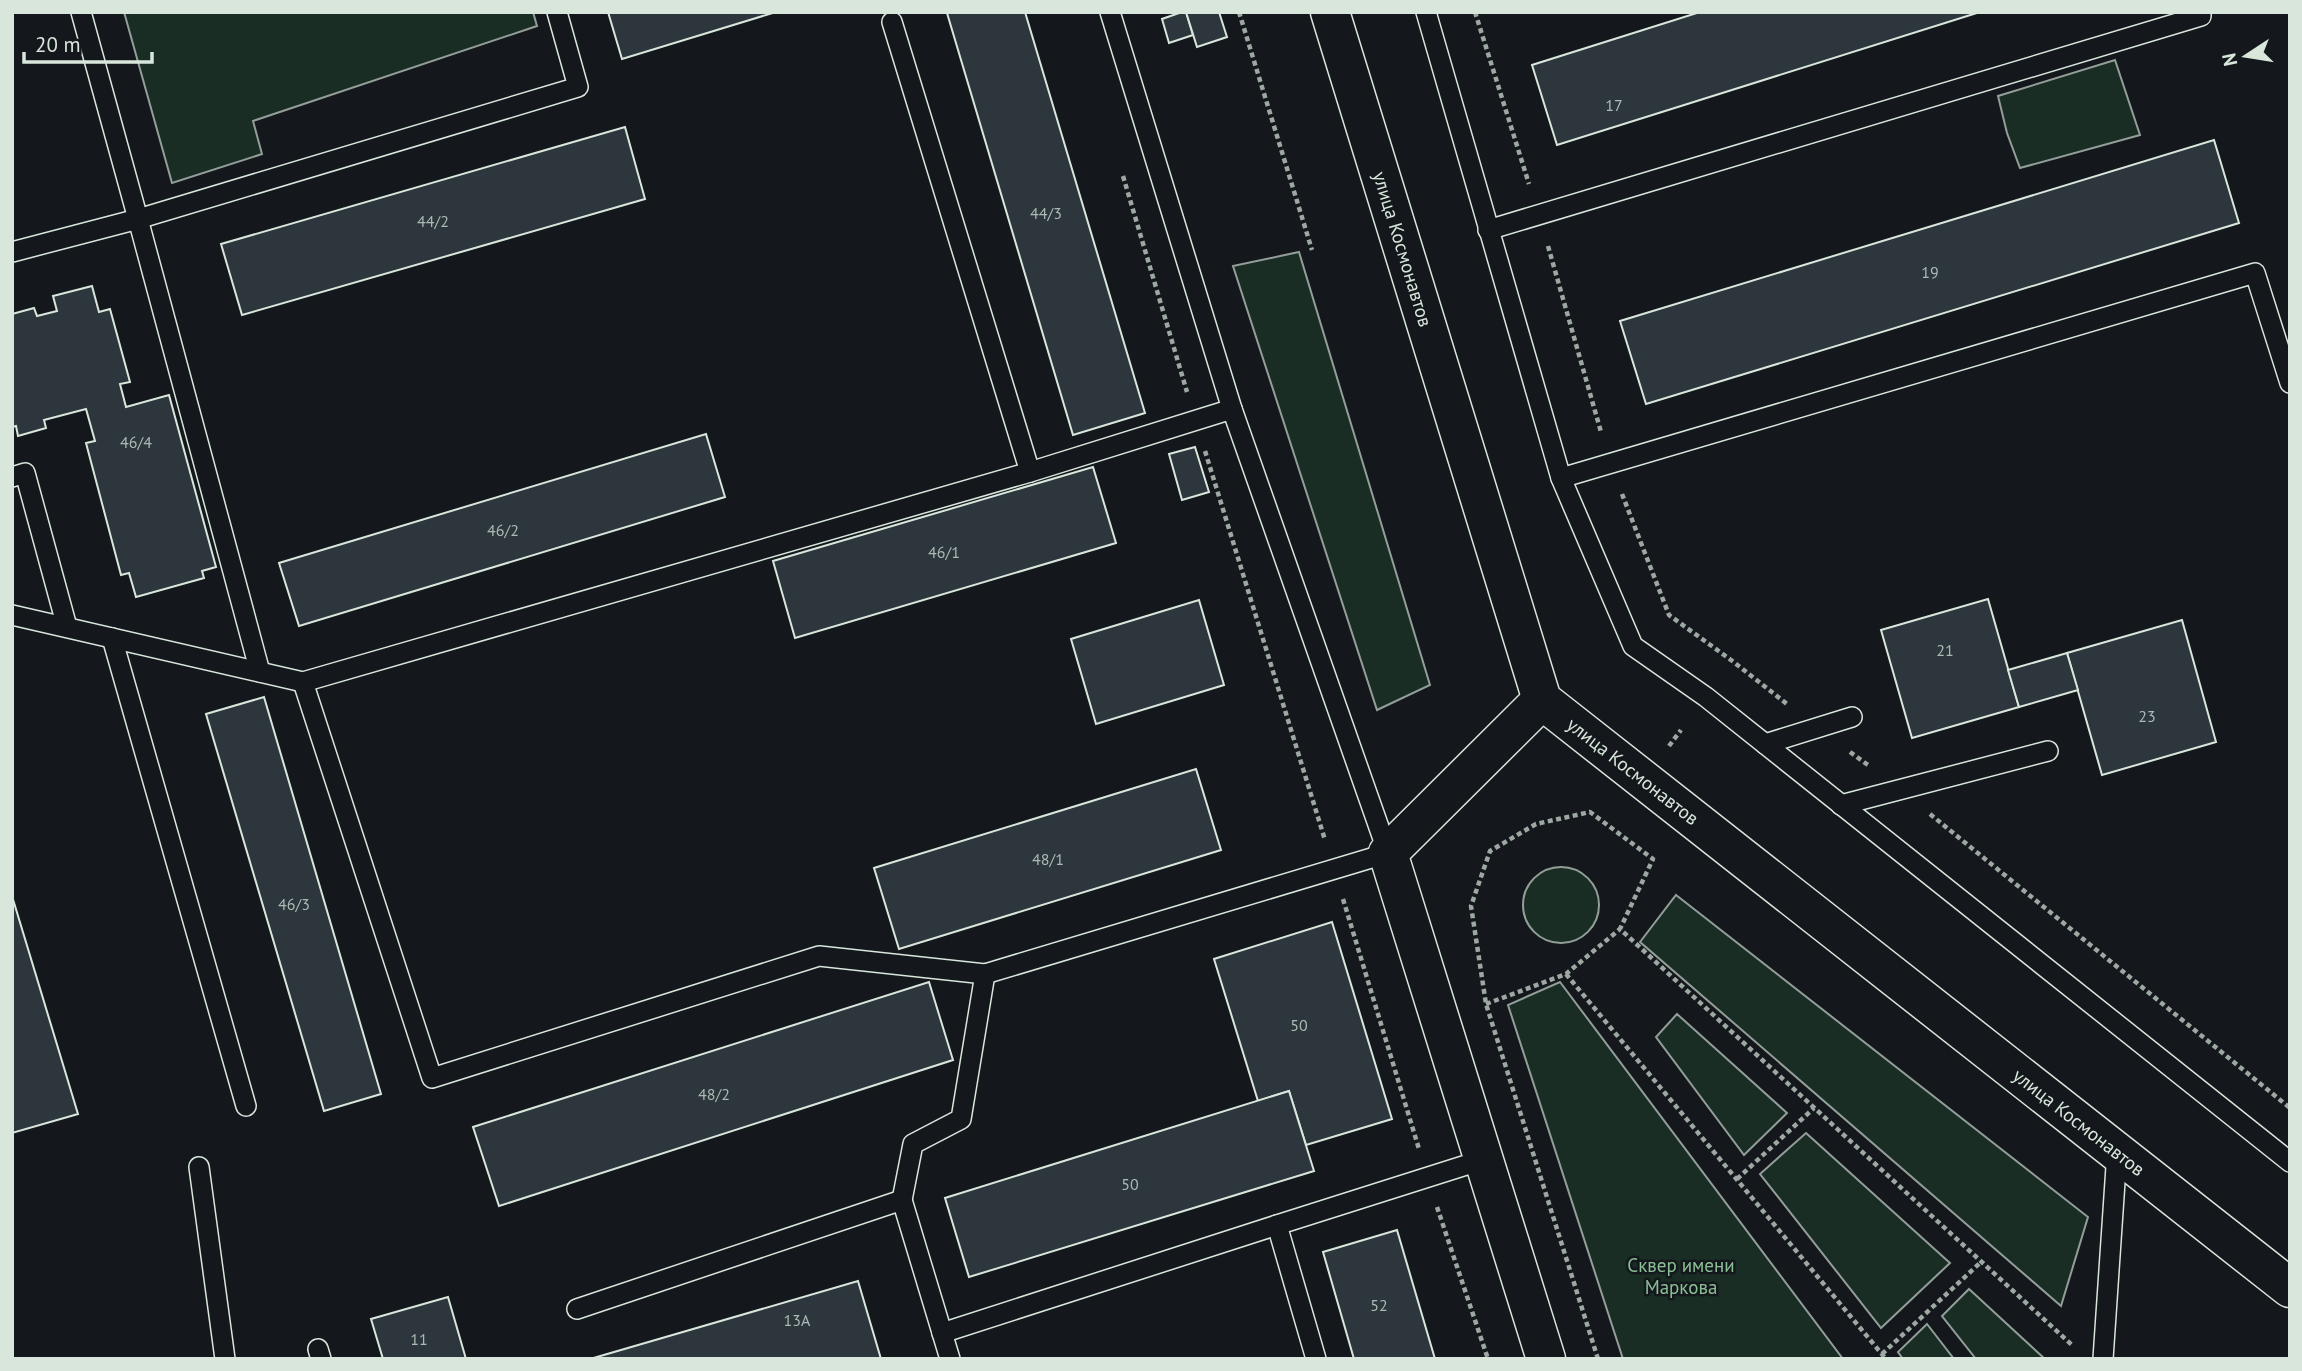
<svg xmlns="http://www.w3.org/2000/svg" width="2302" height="1371" viewBox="0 0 2302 1371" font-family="'PT Sans',sans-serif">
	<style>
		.green { fill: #1a2d24; stroke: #939e99; stroke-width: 2 }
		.building { fill: #2c363c; stroke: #d8e6dc; stroke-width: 2 }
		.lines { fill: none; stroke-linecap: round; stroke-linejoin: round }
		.lane-casing { stroke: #d8e6dc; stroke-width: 22 }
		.street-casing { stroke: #d8e6dc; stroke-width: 41 }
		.secondary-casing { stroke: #d8e6dc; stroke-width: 41 }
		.path { stroke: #9da8a2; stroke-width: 4.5; stroke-dasharray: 5 3.5; stroke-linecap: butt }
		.lane { stroke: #14181c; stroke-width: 19 }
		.street { stroke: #14181c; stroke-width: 38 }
		.secondary { stroke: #14181c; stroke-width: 38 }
		.labels { text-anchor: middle; stroke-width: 5; stroke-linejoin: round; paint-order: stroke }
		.number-label { font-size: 16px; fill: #adbab4 }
		.street-label { font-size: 19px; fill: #d8e6dc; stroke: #14181c }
		.park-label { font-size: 19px; fill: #8ac095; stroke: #14181c }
	</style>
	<rect width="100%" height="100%" fill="#14181c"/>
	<g class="green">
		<path d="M 124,12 L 533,12 L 537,26 L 253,121 L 262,154 L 172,183 Z"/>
		<path d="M 2115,60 L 2140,135 L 2020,168 L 2007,133 L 1998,96 Z"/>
		<path d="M 1299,252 L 1430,685 L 1377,710 L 1233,266 Z"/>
		<circle cx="1561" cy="905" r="38"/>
		<path d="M 1676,895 L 2088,1217 L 2061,1306 L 1640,942 Z"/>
		<path d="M 1560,982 L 1843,1359 L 1623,1359 L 1508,1005 Z"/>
		<path d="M 1677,1014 L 1787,1113 L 1744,1155 L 1656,1037 Z"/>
		<path d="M 1806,1133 L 1950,1263 L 1881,1328 L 1760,1174 Z"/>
		<path d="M 1969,1289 L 2045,1359 L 1976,1359 L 1942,1316 Z"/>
		<path d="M 1927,1324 L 1954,1359 L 1903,1359 L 1898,1352 Z"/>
	</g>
	<g class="building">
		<path d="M 608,12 L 776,12 L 622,59 Z"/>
		<path d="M 1025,12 L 1145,413 L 1073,435 L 947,13 Z"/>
		<path d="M 1182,12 L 1186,12 L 1193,35 L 1169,43 L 1162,19 Z"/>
		<path d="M 1186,12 L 1219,12 L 1227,37 L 1197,47 Z"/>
		<path d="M 1700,12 L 1980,12 L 1557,145 L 1532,65 Z"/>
		<path d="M 625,127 L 645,199 L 242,315 L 221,244 Z"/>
		<path d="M 2214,140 L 2239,223 L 1646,404 L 1620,321 Z"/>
		<path d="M 92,286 L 99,312 L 110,309 L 130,382 L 120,384 L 126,407 L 169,395 L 216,567 L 202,571 L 204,578 L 136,597 L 129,573 L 121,575 L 86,443 L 95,441 L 86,409 L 44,420 L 46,428 L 18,436 L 16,426 L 12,427 L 12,314 L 34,308 L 37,316 L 57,311 L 53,296 Z"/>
		<path d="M 706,434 L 725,497 L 299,626 L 279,563 Z"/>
		<path d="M 1195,447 L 1209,492 L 1182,500 L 1169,454 Z"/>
		<path d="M 1093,467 L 1116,543 L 795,638 L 773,561 Z"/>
		<path d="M 1988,599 L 2019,707 L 1912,738 L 1881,630 Z"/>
		<path d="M 1199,600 L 1224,685 L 1096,724 L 1071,639 Z"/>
		<path d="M 2182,620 L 2216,742 L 2102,775 L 2067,653 Z"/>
		<path d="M 2067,653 L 2078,690 L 2019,707 L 2008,670 Z"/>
		<path d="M 264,697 L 381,1094 L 324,1111 L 206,714 Z"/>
		<path d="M 1196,769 L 1221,850 L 899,949 L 874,868 Z"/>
		<path d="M 12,896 L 78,1114 L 12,1133 Z"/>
		<path d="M 1332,922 L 1392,1119 L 1306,1145 L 1289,1091 L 1258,1101 L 1214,959 Z"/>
		<path d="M 929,982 L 953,1060 L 499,1206 L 473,1127 Z"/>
		<path d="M 1289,1091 L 1314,1171 L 969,1277 L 945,1198 Z"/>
		<path d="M 1397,1230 L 1435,1359 L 1354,1359 L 1323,1252 Z"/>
		<path d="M 858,1281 L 881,1359 L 590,1359 Z"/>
		<path d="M 448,1297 L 466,1359 L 383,1359 L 371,1319 Z"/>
	</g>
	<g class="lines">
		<g class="lane-casing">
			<g id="lane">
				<path d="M 81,12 L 138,219 L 578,87 L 557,12"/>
				<path d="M 1426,12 L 1561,478 L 1633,646 L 1706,697 L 2290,1162"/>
				<path d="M 892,22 L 1030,472"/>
				<path d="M 1488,230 L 2201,16 L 2201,12"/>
				<path d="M 12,252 L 138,219 L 260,672"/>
				<path d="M 12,477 L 25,473 L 67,627"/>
				<path d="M 1561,478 L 2255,273 L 2290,383"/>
				<path d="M 12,615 L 303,682 L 1030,472 L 1232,409"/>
				<path d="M 112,638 L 246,1106"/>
				<path d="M 303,682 L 432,1078 L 819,956 L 985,974 L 1388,853 L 1232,409 L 1110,12"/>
				<path d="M 1765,744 L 1852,717"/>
				<path d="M 1841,805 L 2048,751"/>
				<path d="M 199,1167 L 225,1359"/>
				<path d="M 902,1200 L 913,1144 L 961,1119 L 985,974"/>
				<path d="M 577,1309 L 902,1200 L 950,1359"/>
				<path d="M 942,1333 L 1277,1225"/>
				<path d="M 318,1349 L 321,1359"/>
				<path d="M 1316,1359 L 1277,1225 L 1482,1160"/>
				<path d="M 2103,1359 L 2117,1152"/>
			</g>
		</g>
		<g class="street-casing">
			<path id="street" d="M 1542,700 L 1388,853 L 1546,1359"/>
		</g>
		<g class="secondary-casing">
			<path id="secondary" d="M 1330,12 L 1542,700 L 2290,1288"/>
		</g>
		<g class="path">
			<path d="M 1239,12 L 1312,250"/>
			<path d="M 1475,12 L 1529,184"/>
			<path d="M 1123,176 L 1187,392"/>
			<path d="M 1548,246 L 1601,432"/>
			<path d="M 1205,451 L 1325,840"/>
			<path d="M 1622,494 L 1669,615 L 1731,660 L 1787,704"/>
			<path d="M 1669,746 L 1681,730"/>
			<path d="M 1850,752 L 1868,765"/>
			<path d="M 1930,814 L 2290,1108"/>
			<path d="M 1343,899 L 1419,1149"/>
			<path d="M 1566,974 L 1886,1359"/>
			<path d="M 1486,1004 L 1566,974 L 1620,929"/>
			<path d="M 1737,1179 L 1814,1108"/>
			<path d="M 1437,1207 L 1488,1359"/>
			<path d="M 1882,1354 L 1981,1262"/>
			<path d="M 1598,1359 L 1486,1004 L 1471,906 L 1490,851 L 1536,824 L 1590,812 L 1653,859 L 1620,929 L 2073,1346"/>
		</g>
		<use href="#lane" class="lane"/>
		<use href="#street" class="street"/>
		<use href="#secondary" class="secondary"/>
	</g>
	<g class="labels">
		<g class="number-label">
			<text x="1614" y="111">17</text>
			<text x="1046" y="219">44/3</text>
			<text x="433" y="227">44/2</text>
			<text x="1930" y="278">19</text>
			<text x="136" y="448">46/4</text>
			<text x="503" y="536">46/2</text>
			<text x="944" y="558">46/1</text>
			<text x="1945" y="656">21</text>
			<text x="2147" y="722">23</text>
			<text x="1048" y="865">48/1</text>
			<text x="294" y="910">46/3</text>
			<text x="1299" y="1031">50</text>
			<text x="714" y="1100">48/2</text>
			<text x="1130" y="1190">50</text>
			<text x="1379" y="1311">52</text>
			<text x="797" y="1326">13А</text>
			<text x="419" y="1345">11</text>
		</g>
		<g class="street-label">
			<text transform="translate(1403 249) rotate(73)" y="7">улица Космонавтов</text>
			<text transform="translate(1633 771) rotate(38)" y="7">улица Космонавтов</text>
			<text transform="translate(2079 1122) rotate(38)" y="7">улица Космонавтов</text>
		</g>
		<g class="park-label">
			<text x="1681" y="1272">Сквер имени<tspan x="1681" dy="22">Маркова</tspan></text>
		</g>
	</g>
	<rect width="2302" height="1371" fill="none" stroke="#d8e6dc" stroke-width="28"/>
	<g transform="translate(2246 56) rotate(258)" stroke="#14181c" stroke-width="5" paint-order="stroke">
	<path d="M0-5L12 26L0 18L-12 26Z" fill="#d8e6dc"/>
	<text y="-10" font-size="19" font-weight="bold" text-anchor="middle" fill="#d8e6dc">N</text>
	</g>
	<path d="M24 52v10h128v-10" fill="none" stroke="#d8e6dc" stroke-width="3.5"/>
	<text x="35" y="52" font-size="21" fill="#d8e6dc" stroke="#14181c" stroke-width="5" paint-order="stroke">20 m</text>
</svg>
